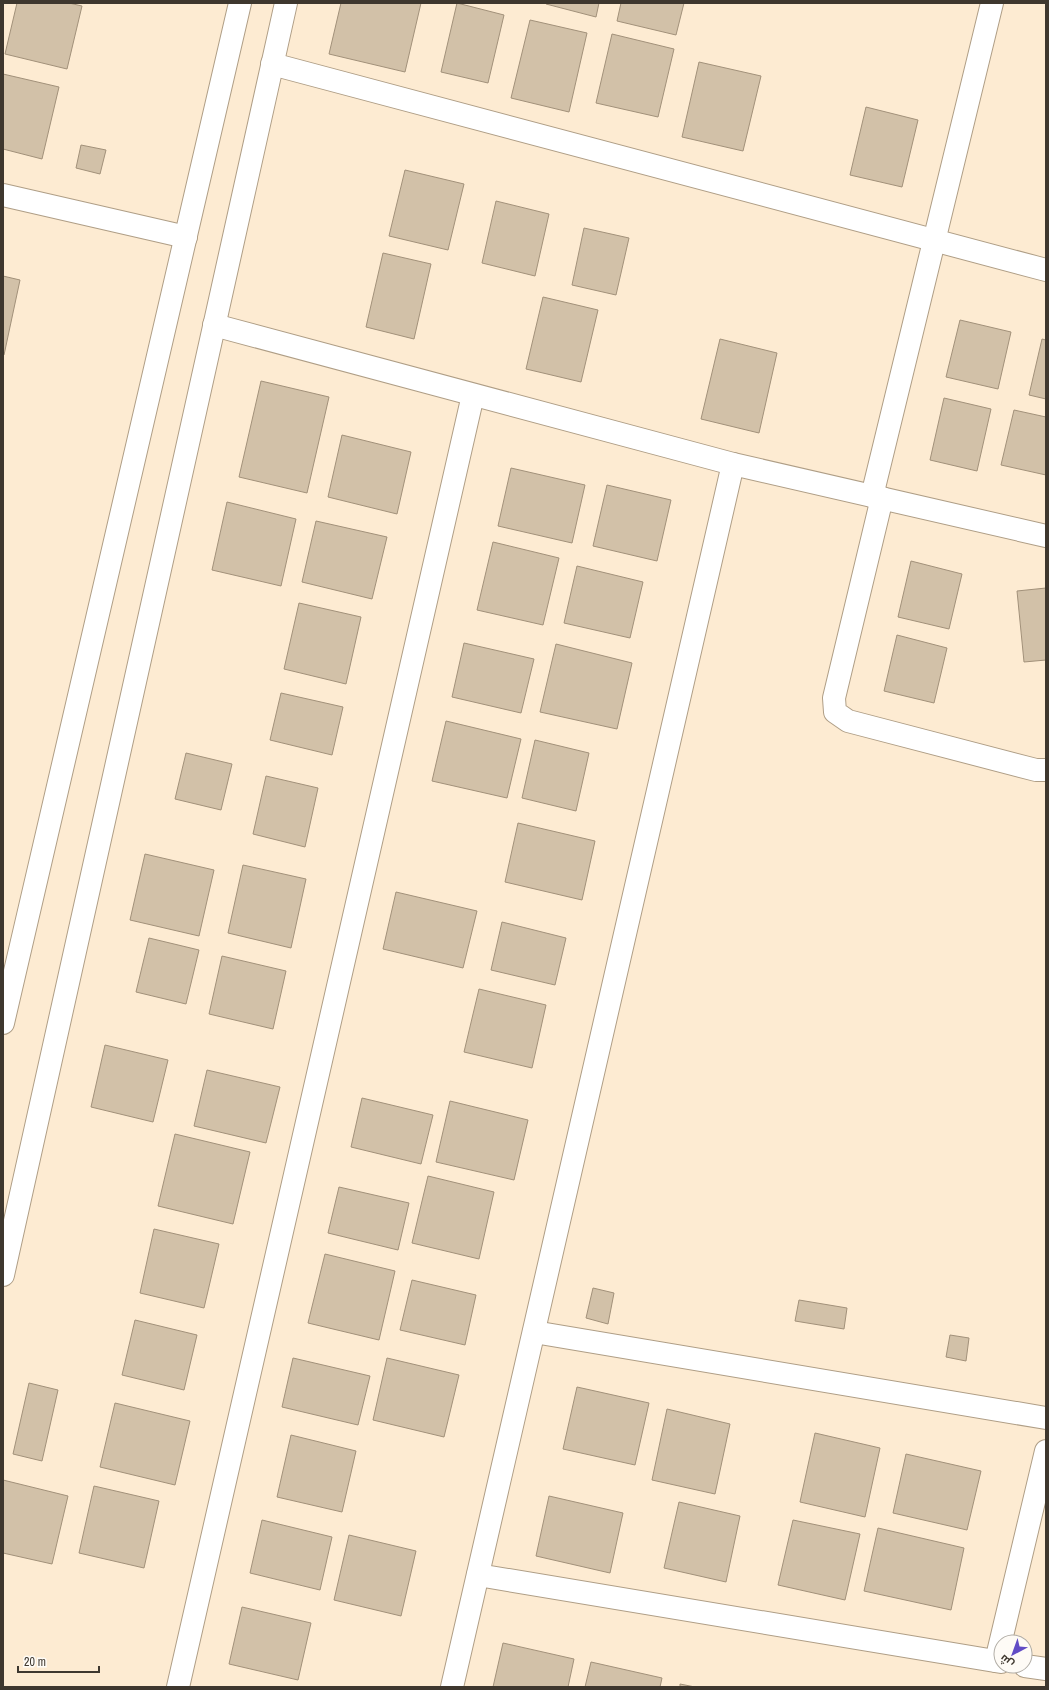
<svg xmlns="http://www.w3.org/2000/svg" width="1049" height="1690" viewBox="0 0 1049 1690" font-family="'Archivo Narrow',Cairo,sans-serif">
	<style>
		.building { fill: #d2c1a8; stroke: #a2917a }
		.lines { fill: none; stroke-linecap: round; stroke-linejoin: round }
		.minor-casing { stroke: #af9e86; stroke-width: 24 }
		.minor { stroke: #fff; stroke-width: 22 }
	</style>
	<rect width="100%" height="100%" fill="#fdebd2"/>
	<g class="building">
		<path d="M 17,3 L 69,3 L 82,6 L 67,69 L 5,54 Z"/>
		<path d="M 341,3 L 421,3 L 405,72 L 329,54 Z"/>
		<path d="M 457,3 L 504,15 L 488,83 L 441,72 Z"/>
		<path d="M 546,3 L 599,3 L 596,17 L 546,4 Z"/>
		<path d="M 621,3 L 684,3 L 676,35 L 617,21 Z"/>
		<path d="M 530,20 L 587,33 L 569,112 L 511,98 Z"/>
		<path d="M 612,34 L 674,49 L 658,117 L 596,103 Z"/>
		<path d="M 699,62 L 761,76 L 743,151 L 682,137 Z"/>
		<path d="M 3,74 L 59,87 L 42,159 L 3,149 Z"/>
		<path d="M 866,107 L 918,120 L 902,187 L 850,175 Z"/>
		<path d="M 81,145 L 106,150 L 100,174 L 76,168 Z"/>
		<path d="M 405,170 L 464,184 L 448,250 L 389,236 Z"/>
		<path d="M 496,201 L 549,214 L 535,276 L 482,263 Z"/>
		<path d="M 584,228 L 629,238 L 616,295 L 572,285 Z"/>
		<path d="M 383,253 L 431,264 L 414,339 L 366,327 Z"/>
		<path d="M 3,276 L 20,280 L 4,355 L 3,355 Z"/>
		<path d="M 543,297 L 598,310 L 581,382 L 526,369 Z"/>
		<path d="M 960,320 L 1011,332 L 998,389 L 946,377 Z"/>
		<path d="M 720,339 L 777,353 L 759,433 L 701,419 Z"/>
		<path d="M 1042,339 L 1046,340 L 1046,399 L 1029,395 Z"/>
		<path d="M 261,381 L 329,397 L 307,493 L 239,477 Z"/>
		<path d="M 944,398 L 991,409 L 977,471 L 930,460 Z"/>
		<path d="M 1014,410 L 1046,417 L 1046,475 L 1001,465 Z"/>
		<path d="M 342,435 L 411,452 L 397,514 L 328,497 Z"/>
		<path d="M 511,468 L 585,485 L 572,543 L 498,526 Z"/>
		<path d="M 607,485 L 671,500 L 657,561 L 593,546 Z"/>
		<path d="M 227,502 L 296,519 L 281,586 L 212,570 Z"/>
		<path d="M 316,521 L 387,537 L 372,599 L 302,582 Z"/>
		<path d="M 493,542 L 559,558 L 543,625 L 477,610 Z"/>
		<path d="M 911,561 L 962,574 L 949,629 L 898,617 Z"/>
		<path d="M 577,566 L 643,582 L 630,638 L 564,623 Z"/>
		<path d="M 1046,588 L 1046,660 L 1024,662 L 1017,591 Z"/>
		<path d="M 299,603 L 361,617 L 346,684 L 284,669 Z"/>
		<path d="M 897,635 L 947,648 L 934,703 L 884,691 Z"/>
		<path d="M 464,643 L 534,659 L 521,713 L 452,697 Z"/>
		<path d="M 556,644 L 632,663 L 617,729 L 540,712 Z"/>
		<path d="M 281,693 L 343,707 L 332,755 L 270,740 Z"/>
		<path d="M 446,721 L 521,739 L 507,798 L 432,781 Z"/>
		<path d="M 535,740 L 589,753 L 576,811 L 522,798 Z"/>
		<path d="M 186,753 L 232,764 L 221,810 L 175,799 Z"/>
		<path d="M 266,776 L 318,788 L 305,847 L 253,834 Z"/>
		<path d="M 518,823 L 595,841 L 582,900 L 505,882 Z"/>
		<path d="M 145,854 L 214,870 L 199,936 L 130,920 Z"/>
		<path d="M 243,865 L 306,879 L 291,948 L 228,933 Z"/>
		<path d="M 396,892 L 477,911 L 463,968 L 383,949 Z"/>
		<path d="M 502,922 L 566,938 L 555,985 L 491,970 Z"/>
		<path d="M 149,938 L 199,950 L 186,1004 L 136,992 Z"/>
		<path d="M 222,956 L 286,971 L 273,1029 L 209,1014 Z"/>
		<path d="M 479,989 L 546,1005 L 532,1068 L 464,1052 Z"/>
		<path d="M 105,1045 L 168,1060 L 153,1122 L 91,1107 Z"/>
		<path d="M 207,1070 L 280,1087 L 266,1143 L 194,1126 Z"/>
		<path d="M 362,1098 L 433,1115 L 421,1164 L 351,1147 Z"/>
		<path d="M 450,1101 L 528,1120 L 514,1180 L 436,1162 Z"/>
		<path d="M 175,1134 L 250,1152 L 233,1224 L 158,1206 Z"/>
		<path d="M 428,1176 L 494,1192 L 479,1259 L 412,1243 Z"/>
		<path d="M 339,1187 L 409,1203 L 398,1250 L 328,1233 Z"/>
		<path d="M 154,1229 L 219,1244 L 204,1308 L 140,1293 Z"/>
		<path d="M 325,1254 L 395,1271 L 379,1340 L 308,1323 Z"/>
		<path d="M 412,1280 L 476,1295 L 465,1345 L 400,1330 Z"/>
		<path d="M 593,1288 L 614,1293 L 608,1324 L 586,1318 Z"/>
		<path d="M 799,1300 L 847,1308 L 844,1329 L 795,1321 Z"/>
		<path d="M 135,1320 L 197,1335 L 184,1390 L 122,1375 Z"/>
		<path d="M 950,1335 L 969,1338 L 966,1361 L 946,1357 Z"/>
		<path d="M 293,1358 L 370,1376 L 358,1425 L 282,1407 Z"/>
		<path d="M 387,1358 L 459,1375 L 444,1437 L 373,1420 Z"/>
		<path d="M 29,1383 L 58,1390 L 42,1461 L 13,1454 Z"/>
		<path d="M 577,1387 L 649,1403 L 635,1465 L 563,1449 Z"/>
		<path d="M 115,1403 L 190,1421 L 175,1485 L 100,1467 Z"/>
		<path d="M 667,1409 L 730,1424 L 715,1494 L 652,1480 Z"/>
		<path d="M 815,1433 L 880,1448 L 865,1517 L 800,1502 Z"/>
		<path d="M 291,1435 L 356,1451 L 342,1512 L 277,1497 Z"/>
		<path d="M 906,1454 L 981,1471 L 967,1530 L 893,1513 Z"/>
		<path d="M 3,1480 L 68,1496 L 52,1564 L 3,1553 Z"/>
		<path d="M 94,1486 L 159,1501 L 144,1568 L 79,1553 Z"/>
		<path d="M 549,1496 L 623,1513 L 610,1573 L 536,1556 Z"/>
		<path d="M 679,1502 L 740,1516 L 726,1582 L 664,1568 Z"/>
		<path d="M 262,1520 L 332,1537 L 320,1590 L 250,1573 Z"/>
		<path d="M 793,1520 L 860,1534 L 845,1600 L 778,1585 Z"/>
		<path d="M 878,1528 L 964,1548 L 951,1610 L 864,1591 Z"/>
		<path d="M 349,1535 L 416,1551 L 401,1616 L 334,1600 Z"/>
		<path d="M 242,1607 L 311,1623 L 298,1680 L 229,1664 Z"/>
		<path d="M 503,1643 L 574,1659 L 568,1687 L 493,1687 Z"/>
		<path d="M 591,1662 L 662,1678 L 660,1687 L 585,1687 Z"/>
		<path d="M 680,1684 L 695,1687 L 680,1687 Z"/>
	</g>
	<g class="lines">
		<g class="minor-casing">
			<g id="minor">
				<path d="M 272,64 L 1046,270"/>
				<path d="M 3,195 L 186,237"/>
				<path d="M 214,325 L 733,464 L 1046,536"/>
				<path d="M 872,496 L 992,3"/>
				<path d="M 882,498 L 834,698 L 835,712 L 848,721 L 1036,770 L 1046,770"/>
				<path d="M 3,1023 L 240,3"/>
				<path d="M 3,1275 L 286,3"/>
				<path d="M 534,1332 L 1046,1418"/>
				<path d="M 478,1575 L 1001,1662"/>
				<path d="M 996,1661 L 1046,1451"/>
				<path d="M 1025,1666 L 1046,1669"/>
				<path d="M 178,1687 L 473,395"/>
				<path d="M 452,1687 L 733,464"/>
			</g>
		</g>
		<use href="#minor" class="minor"/>
	</g>
	<rect width="1049" height="1690" fill="none" stroke="#3e372e" stroke-width="8"/>
	<g transform="translate(1013 1654) rotate(221)"><circle r="19" fill="#fefbf6" stroke="#b1ada6"/>
	<path d="M0-3L7 15L0 10L-7 15Z" fill="#614cc5"/>
	<text y="-6" font-size="11" font-weight="bold" text-anchor="middle" fill="#3e372e">ش</text>
	</g>
	<path d="M18 1666v6h81v-6" fill="none" stroke="#3e372e" stroke-width="2"/>
	<text x="24" y="1666" font-size="12" fill="#3e372e" stroke="#fefbf6" stroke-width="3" paint-order="stroke">20 m</text>
</svg>
